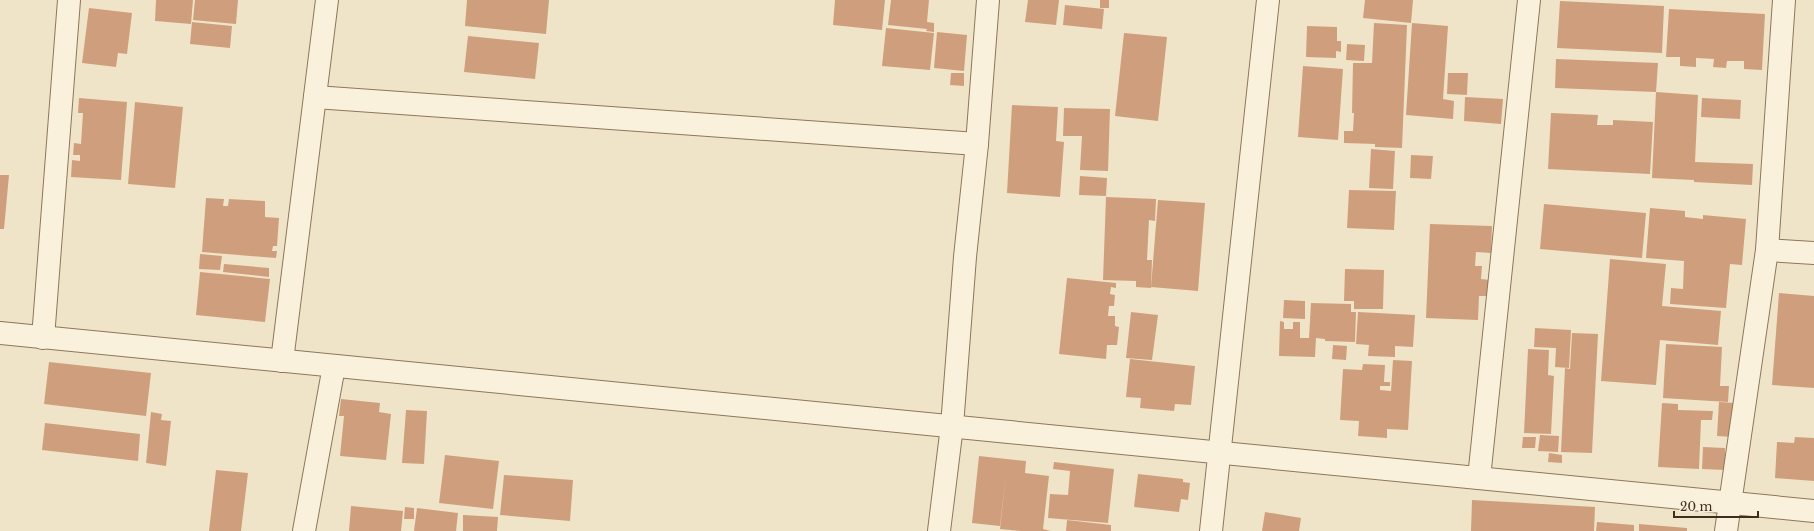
<svg xmlns="http://www.w3.org/2000/svg" width="1814" height="531" viewBox="0 0 1814 531" font-family="'Libre Baskerville',serif">
	<style>
		.building { fill: #cf9f7d }
		.lines { fill: none; stroke-linecap: round; stroke-linejoin: round }
		.street-casing { stroke: #8d765c; stroke-width: 24 }
		.street { stroke: #faf1dc; stroke-width: 22 }
	</style>
	<rect width="100%" height="100%" fill="#f0e4c8"/>
	<g class="building">
		<path d="M 156,0 L 193,0 L 191,24 L 155,21 Z"/>
		<path d="M 195,0 L 238,0 L 236,24 L 193,20 Z"/>
		<path d="M 467,0 L 549,0 L 546,34 L 465,26 Z"/>
		<path d="M 835,0 L 885,0 L 882,30 L 833,25 Z"/>
		<path d="M 891,0 L 929,0 L 927,22 L 934,23 L 934,32 L 926,31 L 927,29 L 888,25 Z"/>
		<path d="M 1028,0 L 1059,0 L 1056,25 L 1025,22 Z"/>
		<rect x="1100" y="0" width="9" height="8"/>
		<path d="M 1365,0 L 1413,0 L 1411,23 L 1363,18 Z"/>
		<path d="M 1560,1 L 1664,6 L 1662,53 L 1557,48 Z"/>
		<path d="M 1065,5 L 1104,9 L 1102,29 L 1063,25 Z"/>
		<path d="M 89,8 L 132,13 L 127,54 L 118,53 L 116,67 L 82,63 Z"/>
		<path d="M 1669,9 L 1765,14 L 1762,70 L 1744,69 L 1744,61 L 1727,61 L 1726,68 L 1713,67 L 1714,59 L 1696,58 L 1696,67 L 1680,66 L 1680,57 L 1666,57 Z"/>
		<path d="M 192,22 L 232,26 L 230,48 L 190,44 Z"/>
		<path d="M 1374,23 L 1407,25 L 1402,148 L 1375,147 L 1375,144 L 1344,143 L 1344,131 L 1353,131 L 1354,113 L 1352,113 L 1353,63 L 1372,63 Z"/>
		<path d="M 1412,23 L 1448,26 L 1443,99 L 1454,101 L 1453,119 L 1406,115 Z"/>
		<path d="M 1307,26 L 1337,27 L 1337,41 L 1341,41 L 1341,52 L 1336,51 L 1336,58 L 1306,57 Z"/>
		<path d="M 886,28 L 934,33 L 930,70 L 882,66 Z"/>
		<path d="M 937,32 L 967,35 L 964,71 L 934,68 Z"/>
		<path d="M 1124,33 L 1167,37 L 1158,121 L 1115,116 Z"/>
		<path d="M 468,36 L 539,43 L 535,79 L 464,72 Z"/>
		<path d="M 1347,44 L 1365,45 L 1364,61 L 1346,60 Z"/>
		<path d="M 1556,59 L 1658,63 L 1656,92 L 1555,88 Z"/>
		<path d="M 1303,66 L 1343,69 L 1338,140 L 1298,137 Z"/>
		<path d="M 951,73 L 964,73 L 964,86 L 950,85 Z"/>
		<path d="M 1448,73 L 1468,73 L 1467,95 L 1447,94 Z"/>
		<path d="M 1656,92 L 1698,95 L 1695,162 L 1753,164 L 1752,185 L 1694,182 L 1694,180 L 1652,178 Z"/>
		<path d="M 1465,97 L 1503,99 L 1501,124 L 1464,121 Z"/>
		<path d="M 79,98 L 127,102 L 121,180 L 71,177 L 72,160 L 80,161 L 80,155 L 73,155 L 74,143 L 81,144 L 83,113 L 78,113 Z"/>
		<path d="M 1702,98 L 1741,100 L 1740,119 L 1701,117 Z"/>
		<path d="M 135,102 L 183,107 L 175,188 L 128,184 Z"/>
		<path d="M 1012,105 L 1058,107 L 1056,141 L 1064,142 L 1060,197 L 1007,193 Z"/>
		<path d="M 1064,108 L 1110,109 L 1108,171 L 1080,170 L 1082,136 L 1063,136 Z"/>
		<path d="M 1551,113 L 1598,115 L 1597,125 L 1613,125 L 1613,120 L 1653,122 L 1650,174 L 1548,169 Z"/>
		<path d="M 1371,149 L 1395,151 L 1393,189 L 1369,188 Z"/>
		<path d="M 1411,155 L 1433,156 L 1431,179 L 1410,178 Z"/>
		<path d="M 0,175 L 9,175 L 4,229 L 0,229 Z"/>
		<path d="M 1080,176 L 1107,178 L 1106,196 L 1079,195 Z"/>
		<path d="M 1349,190 L 1396,191 L 1394,230 L 1347,228 Z"/>
		<path d="M 1106,197 L 1156,199 L 1155,221 L 1149,220 L 1147,260 L 1152,260 L 1151,288 L 1136,287 L 1136,281 L 1103,280 Z"/>
		<path d="M 206,198 L 224,199 L 223,206 L 228,206 L 229,199 L 265,201 L 265,217 L 279,218 L 277,246 L 273,246 L 272,251 L 277,251 L 276,258 L 202,252 Z"/>
		<path d="M 1158,200 L 1205,203 L 1198,291 L 1151,287 Z"/>
		<path d="M 1544,204 L 1646,213 L 1642,258 L 1540,249 Z"/>
		<path d="M 1650,208 L 1685,211 L 1685,217 L 1703,219 L 1703,215 L 1746,219 L 1742,265 L 1730,264 L 1726,308 L 1670,304 L 1671,288 L 1683,289 L 1684,261 L 1646,258 Z"/>
		<path d="M 1430,224 L 1492,226 L 1491,253 L 1476,252 L 1475,266 L 1482,266 L 1481,279 L 1490,280 L 1489,296 L 1479,296 L 1478,320 L 1426,318 Z"/>
		<path d="M 200,254 L 222,256 L 220,270 L 199,269 Z"/>
		<path d="M 1610,259 L 1666,264 L 1662,306 L 1721,311 L 1718,345 L 1660,340 L 1656,385 L 1601,381 Z"/>
		<path d="M 224,264 L 269,268 L 269,277 L 223,272 Z"/>
		<path d="M 1345,269 L 1384,270 L 1383,309 L 1354,309 L 1354,301 L 1344,301 Z"/>
		<path d="M 200,272 L 270,279 L 265,322 L 196,315 Z"/>
		<path d="M 1067,278 L 1116,283 L 1116,288 L 1111,287 L 1110,294 L 1115,295 L 1114,306 L 1109,306 L 1108,316 L 1115,316 L 1115,326 L 1119,327 L 1117,345 L 1107,345 L 1106,359 L 1059,354 Z"/>
		<path d="M 1779,293 L 1814,296 L 1814,388 L 1772,385 Z"/>
		<path d="M 1284,300 L 1305,301 L 1305,319 L 1283,318 Z"/>
		<path d="M 1311,303 L 1351,304 L 1351,312 L 1356,312 L 1355,342 L 1325,341 L 1325,339 L 1316,338 L 1315,357 L 1279,356 L 1280,321 L 1284,322 L 1284,329 L 1293,329 L 1293,322 L 1300,322 L 1300,338 L 1309,338 Z"/>
		<path d="M 1131,312 L 1158,315 L 1152,360 L 1126,358 Z"/>
		<path d="M 1358,312 L 1415,315 L 1413,347 L 1395,346 L 1395,357 L 1368,356 L 1369,345 L 1356,344 Z"/>
		<path d="M 1535,328 L 1571,330 L 1569,368 L 1555,367 L 1556,348 L 1534,347 Z"/>
		<path d="M 1572,333 L 1598,334 L 1592,453 L 1561,452 L 1565,368 L 1570,369 Z"/>
		<path d="M 1666,344 L 1722,347 L 1720,386 L 1729,386 L 1728,402 L 1663,398 Z"/>
		<path d="M 1333,345 L 1347,346 L 1346,360 L 1332,359 Z"/>
		<path d="M 1528,349 L 1549,350 L 1548,375 L 1554,376 L 1551,434 L 1524,433 Z"/>
		<path d="M 1130,359 L 1195,366 L 1191,405 L 1175,404 L 1174,411 L 1140,408 L 1141,398 L 1126,397 Z"/>
		<path d="M 1393,360 L 1412,361 L 1408,430 L 1387,429 L 1387,438 L 1358,436 L 1359,421 L 1340,420 L 1343,369 L 1362,370 L 1363,364 L 1385,365 L 1384,382 L 1390,382 L 1390,386 L 1380,386 L 1380,390 L 1391,391 Z"/>
		<path d="M 49,362 L 151,373 L 146,416 L 44,404 Z"/>
		<path d="M 341,399 L 380,403 L 379,412 L 391,414 L 386,460 L 340,456 L 344,416 L 339,416 Z"/>
		<path d="M 1719,402 L 1734,403 L 1732,437 L 1717,436 Z"/>
		<path d="M 1662,403 L 1678,404 L 1678,410 L 1713,411 L 1712,420 L 1701,420 L 1699,469 L 1658,467 Z"/>
		<path d="M 406,410 L 427,411 L 424,464 L 402,463 Z"/>
		<path d="M 151,412 L 162,414 L 161,420 L 171,421 L 166,466 L 146,463 Z"/>
		<path d="M 45,423 L 140,434 L 138,461 L 42,450 Z"/>
		<path d="M 1540,435 L 1559,436 L 1558,452 L 1538,451 Z"/>
		<path d="M 1523,437 L 1536,437 L 1535,448 L 1522,448 Z"/>
		<path d="M 1795,437 L 1814,438 L 1814,481 L 1775,478 L 1777,442 L 1794,443 Z"/>
		<path d="M 1703,447 L 1725,448 L 1725,470 L 1702,469 Z"/>
		<path d="M 1549,453 L 1562,455 L 1562,463 L 1548,462 Z"/>
		<path d="M 445,455 L 499,461 L 493,509 L 439,503 Z"/>
		<path d="M 979,456 L 1026,461 L 1025,473 L 1049,476 L 1043,529 L 1051,531 L 1021,531 L 1000,529 L 1006,473 L 1000,526 L 972,523 Z"/>
		<path d="M 1054,462 L 1114,469 L 1108,523 L 1048,518 L 1050,494 L 1068,495 L 1070,471 L 1053,469 Z"/>
		<path d="M 216,470 L 248,473 L 241,531 L 209,531 Z"/>
		<path d="M 1138,474 L 1183,479 L 1183,482 L 1190,483 L 1188,500 L 1181,499 L 1179,512 L 1134,507 Z"/>
		<path d="M 504,475 L 573,480 L 570,521 L 500,515 Z"/>
		<path d="M 1472,500 L 1595,507 L 1594,531 L 1471,531 Z"/>
		<path d="M 351,506 L 403,511 L 401,531 L 349,531 Z"/>
		<path d="M 405,507 L 414,508 L 414,519 L 404,519 Z"/>
		<path d="M 417,508 L 458,513 L 456,531 L 414,531 Z"/>
		<path d="M 1265,512 L 1301,518 L 1299,531 L 1262,531 Z"/>
		<path d="M 463,515 L 498,517 L 497,531 L 463,531 Z"/>
		<path d="M 1067,520 L 1111,525 L 1111,531 L 1066,531 Z"/>
		<path d="M 1597,522 L 1634,525 L 1634,531 L 1596,531 Z"/>
		<path d="M 1639,524 L 1687,528 L 1687,531 L 1639,531 Z"/>
	</g>
	<g class="lines">
		<g class="street-casing">
			<g id="street">
				<path d="M 315,97 L 977,144"/>
				<path d="M 1767,250 L 1814,253"/>
				<path d="M 0,333 L 1814,511"/>
				<path d="M 43,338 L 69,0"/>
				<path d="M 282,361 L 327,0"/>
				<path d="M 1479,478 L 1529,0"/>
				<path d="M 304,531 L 334,366"/>
				<path d="M 939,531 L 952,426 L 965,257 L 977,144 L 988,0"/>
				<path d="M 1211,531 L 1268,0"/>
				<path d="M 1726,531 L 1767,250 L 1784,0"/>
			</g>
		</g>
		<use href="#street" class="street"/>
	</g>
	<path d="M1674 511v6h84v-6" fill="none" stroke="#3d2e20" stroke-width="2"/>
	<text x="1680" y="511" font-size="12" fill="#3d2e20" stroke="#f7eed8" stroke-width="3" paint-order="stroke">20 m</text>
</svg>
